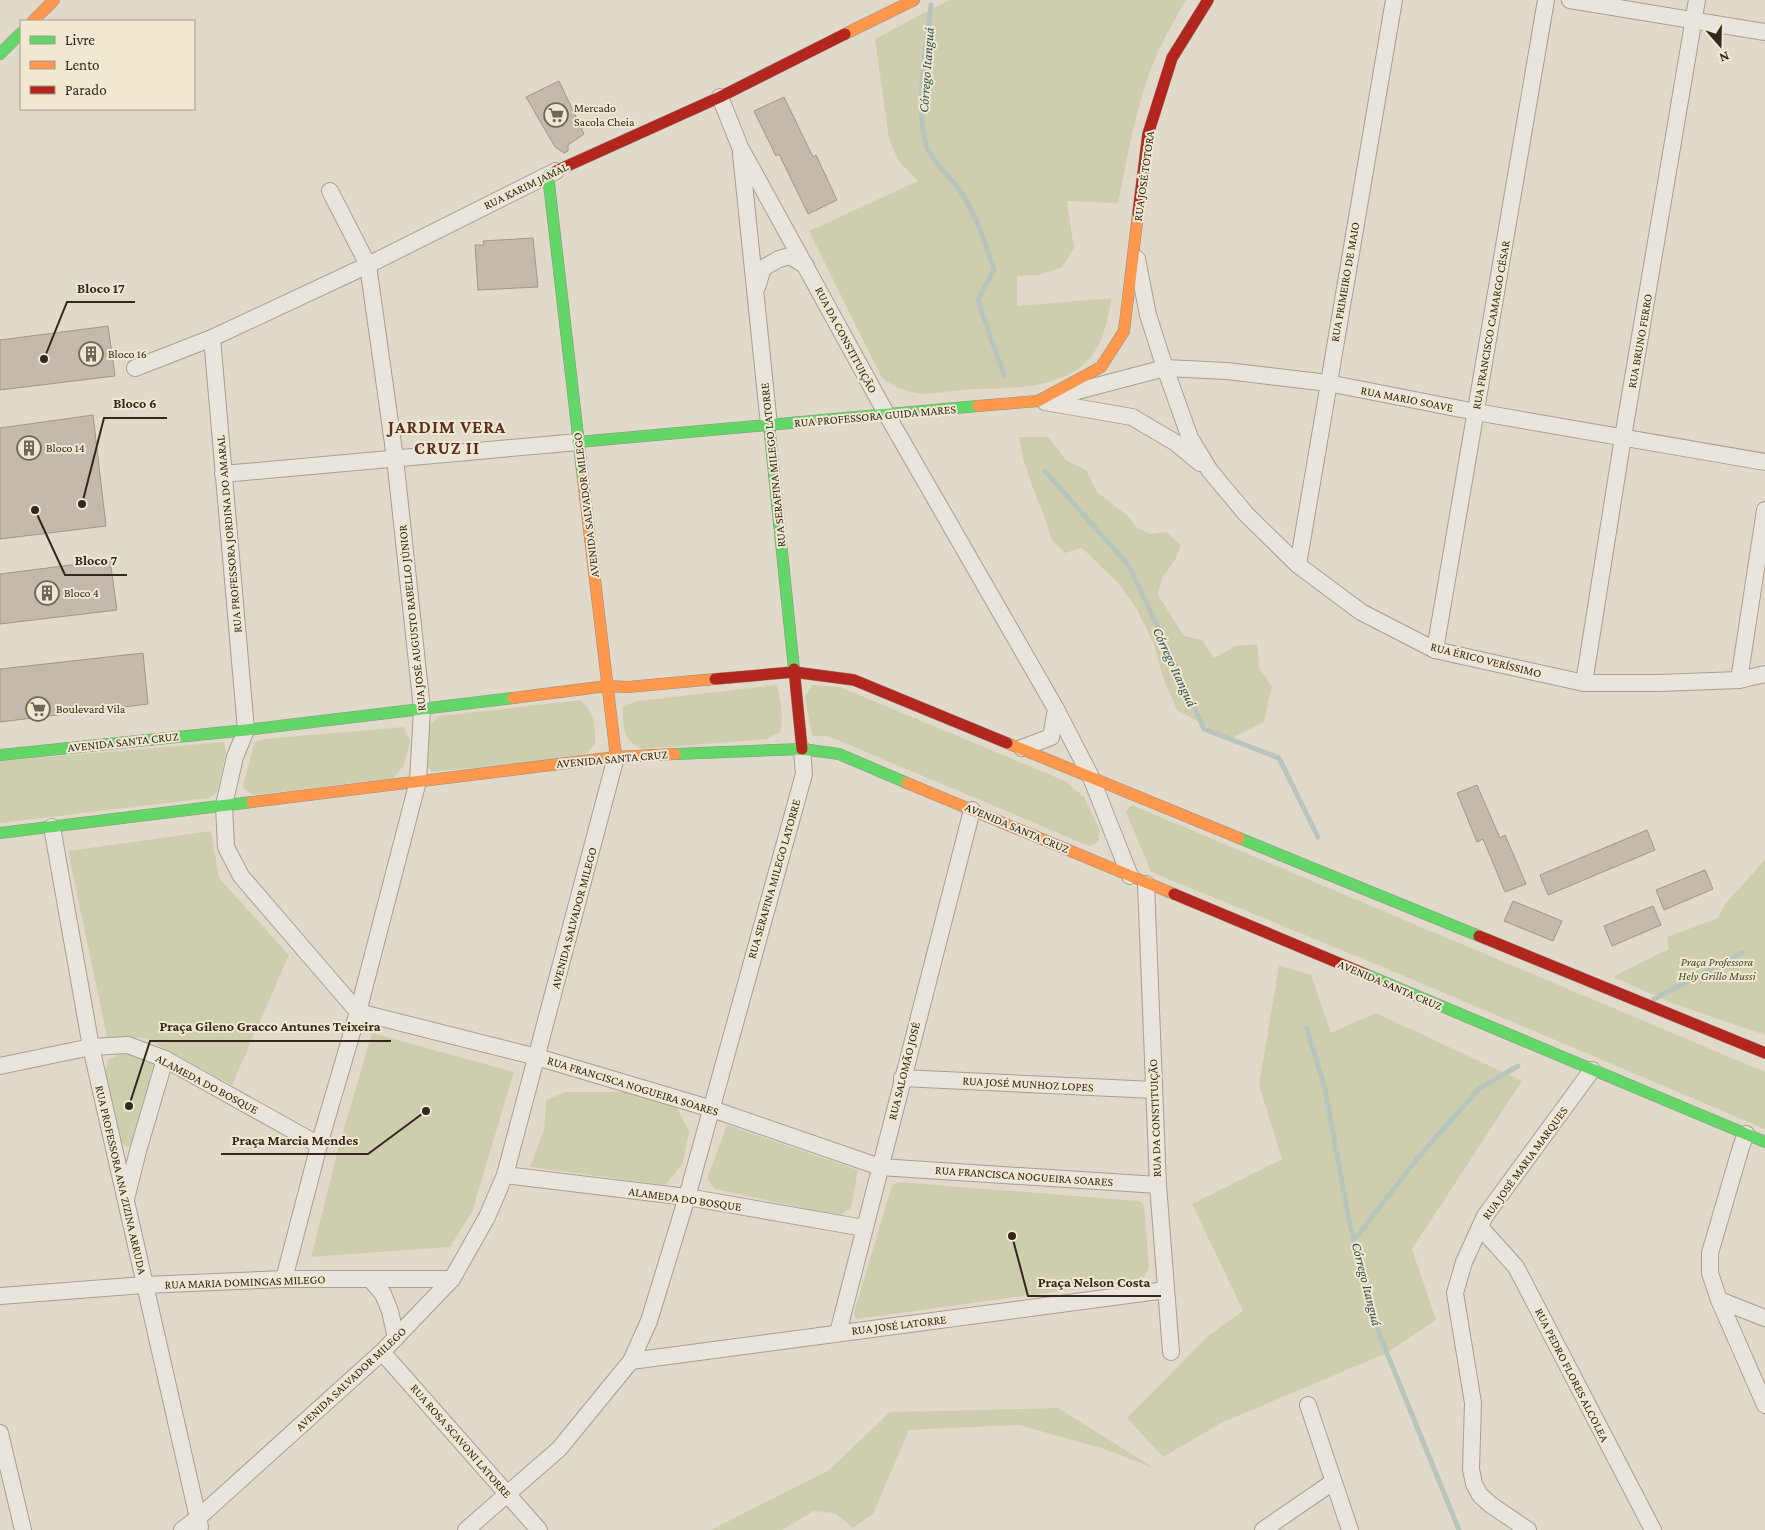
<svg xmlns="http://www.w3.org/2000/svg" width="1765" height="1530" viewBox="0 0 1765 1530" font-family="'Crimson Pro',serif">
	<style>
		.green { fill: #ceceaf }
		.lines { fill: none; stroke-linecap: round; stroke-linejoin: round }
		.stream { stroke: #b7c5bc; stroke-width: 5 }
		.building { fill: #c4b9ad; stroke: #a0968b }
		.street-casing { stroke: #a69f95; stroke-width: 18 }
		.fast-casing { stroke: #958f85; stroke-width: 12 }
		.slow-casing { stroke: #958f85; stroke-width: 12 }
		.jam-casing { stroke: #958f85; stroke-width: 12 }
		.street { stroke: #e9e5dc; stroke-width: 16 }
		.fast { stroke: #63d668; stroke-width: 11 }
		.slow { stroke: #ff974d; stroke-width: 11 }
		.jam { stroke: #b3261e; stroke-width: 11 }
		.labels { text-anchor: middle; stroke-width: 4; stroke-linejoin: round; paint-order: stroke }
		.poi-label { font-size: 12px; fill: #32281e; stroke: #f1e8d2; text-anchor: start }
		.street-label { font-size: 12px; fill: #32281e; stroke: #f1e8d2 }
		.park-label { font-size: 12px; font-style: italic; fill: #424c27; stroke: #f1e8d2 }
		.water-label { font-size: 14px; font-style: italic; fill: #2f504f; stroke: #f1e8d2 }
		.district-label { font-size: 18px; font-weight: bold; letter-spacing: 1px; fill: #5a2f22; stroke: #f1e8d2 }
		.leader { fill: none; stroke: #32281e; stroke-width: 2 }
		.callout-dot { fill: #32281e; stroke: #f1e8d2; stroke-width: 2 }
		.callout-label { font-size: 14px; text-anchor: middle; font-weight: bold; fill: #32281e; stroke: #f1e8d2; stroke-width: 4; stroke-linejoin: round; paint-order: stroke }
	</style>
	<rect width="100%" height="100%" fill="#e1dacb"/>
	<g class="green">
		<path d="M 949,0 L 1186,0 C 1174,20 1163,40 1154,61 C 1136,106 1128,155 1118,203 L 1067,201 L 1074,248 L 1062,267 L 1040,275 L 1017,276 L 1017,306 L 1112,298 C 1107,321 1103,348 1084,364 C 1051,392 1003,387 963,390 C 949,391 930,395 917,393 C 905,392 891,385 882,378 L 809,231 L 918,181 L 898,160 L 889,139 L 875,39 Z"/>
		<path d="M 1019,437 L 1048,437 L 1066,460 L 1086,470 L 1097,492 L 1129,517 L 1137,528 L 1151,534 L 1166,532 L 1181,545 L 1175,560 L 1162,578 L 1158,595 L 1184,636 L 1202,640 L 1214,658 L 1235,646 L 1257,644 L 1259,668 L 1272,686 L 1264,722 L 1230,739 L 1177,710 L 1163,677 L 1153,642 L 1135,606 L 1117,582 L 1082,548 L 1065,553 L 1051,539 L 1044,515 L 1032,486 L 1023,458 Z"/>
		<path d="M 777,685 C 781,701 784,716 780,732 L 766,739 L 642,749 C 622,739 623,727 623,706 L 638,701 Z"/>
		<path d="M 812,685 L 840,687 L 1065,781 L 1084,797 L 1099,828 L 1099,841 L 1090,846 L 1077,841 L 828,736 L 812,736 L 805,697 Z"/>
		<path d="M 580,700 C 596,714 595,724 595,744 L 583,757 L 432,772 L 425,763 L 425,746 L 431,723 L 440,716 Z"/>
		<path d="M 404,727 L 410,741 L 404,765 L 394,778 L 253,795 L 243,787 L 254,743 L 263,739 Z"/>
		<path d="M 224,742 L 226,753 L 217,792 L 209,798 L 0,823 L 0,761 Z"/>
		<path d="M 1132,805 L 1765,1072 L 1765,1129 L 1383,967 L 1151,872 L 1126,812 Z"/>
		<path d="M 211,831 L 219,878 L 289,955 L 232,1085 L 145,1038 L 107,1037 L 68,851 Z"/>
		<path d="M 1765,860 L 1765,1035 L 1677,1005 L 1613,977 L 1669,949 L 1667,937 L 1718,918 L 1726,903 Z"/>
		<path d="M 1279,965 L 1311,975 L 1331,1033 L 1376,1013 L 1522,1081 L 1412,1249 L 1436,1320 L 1385,1354 L 1223,1422 L 1163,1457 L 1127,1418 L 1208,1336 L 1243,1311 L 1192,1204 L 1282,1159 L 1259,1085 Z"/>
		<path d="M 372,1033 L 514,1072 L 472,1212 L 450,1247 L 311,1257 L 338,1149 Z"/>
		<path d="M 131,1054 L 157,1064 L 134,1143 L 127,1147 L 121,1142 L 105,1070 L 108,1060 L 118,1055 Z"/>
		<path d="M 566,1092 L 635,1092 L 677,1108 L 689,1131 L 683,1164 L 665,1185 L 530,1167 L 544,1130 L 546,1100 Z"/>
		<path d="M 727,1125 L 858,1170 L 851,1208 L 839,1216 L 715,1189 L 707,1179 Z"/>
		<path d="M 899,1182 L 1140,1201 L 1144,1205 L 1149,1267 L 1145,1276 L 1134,1281 L 856,1319 L 854,1313 L 892,1185 Z"/>
		<path d="M 1058,1408 L 1154,1468 L 1104,1449 L 1019,1425 L 909,1430 L 873,1514 L 853,1528 L 835,1513 L 814,1511 L 782,1530 L 711,1530 L 829,1470 L 890,1412 Z"/>
	</g>
	<g class="lines">
		<g class="stream">
			<path d="M 931,5 C 927,42 912,121 930,153 C 937,167 950,177 959,189 C 976,214 985,242 994,270 L 978,300 L 1004,376"/>
			<path d="M 1045,471 L 1129,566 L 1171,655 L 1204,729 L 1279,758 L 1318,837"/>
			<path d="M 1654,999 L 1742,953"/>
			<path d="M 1307,1028 L 1325,1089 L 1347,1210 L 1366,1293 L 1380,1336 L 1459,1530"/>
			<path d="M 1354,1240 L 1421,1154 L 1480,1088 L 1518,1066"/>
		</g>
	</g>
	<g class="building">
		<path d="M 559,81 L 584,134 L 568,145 L 568,151 L 564,153 L 555,147 L 526,97 Z"/>
		<path d="M 784,97 L 813,157 L 816,155 L 837,200 L 808,214 L 779,154 L 776,156 L 754,111 Z"/>
		<path d="M 533,238 L 538,287 L 478,290 L 475,245 L 484,245 L 483,241 Z"/>
		<path d="M 108,326 L 115,376 L 0,390 L 0,340 Z"/>
		<path d="M 93,415 L 106,526 L 0,539 L 0,428 Z"/>
		<path d="M 110,560 L 117,610 L 0,624 L 0,574 Z"/>
		<path d="M 143,653 L 148,704 L 0,722 L 0,669 Z"/>
		<path d="M 1477,785 L 1500,838 L 1505,835 L 1526,884 L 1505,892 L 1483,839 L 1477,842 L 1457,793 Z"/>
		<path d="M 1647,830 L 1655,850 L 1548,895 L 1540,875 Z"/>
		<path d="M 1705,870 L 1713,889 L 1664,910 L 1656,890 Z"/>
		<path d="M 1513,901 L 1562,921 L 1553,941 L 1504,921 Z"/>
		<path d="M 1653,906 L 1661,925 L 1612,946 L 1604,926 Z"/>
	</g>
	<g class="lines">
		<g class="street-casing">
			<g id="street">
				<path d="M 1570,0 L 1765,32"/>
				<path d="M 720,97 L 740,147 L 887,415 L 1056,709 L 1090,775 L 1130,876"/>
				<path d="M 741,154 L 769,425"/>
				<path d="M 1137,259 L 1148,315 L 1165,368 L 1190,438 L 1210,471 L 1246,514 L 1298,565 L 1361,612 L 1435,650 L 1584,683 L 1659,683 L 1739,680 L 1765,674"/>
				<path d="M 757,287 L 763,268 L 779,259 L 790,256 L 806,266"/>
				<path d="M 212,338 L 246,730 L 235,757 L 224,805 L 226,847 L 241,876 L 358,1012 L 537,1057 L 712,1109 L 880,1167 L 1158,1185"/>
				<path d="M 135,368 L 212,338 L 368,265 L 556,171"/>
				<path d="M 1062,395 L 1165,368 L 1227,371 L 1328,383 L 1476,412 L 1765,462"/>
				<path d="M 1045,402 L 1132,417 L 1176,443 L 1200,463"/>
				<path d="M 223,474 L 578,442"/>
				<path d="M 1298,565 L 1394,0"/>
				<path d="M 1435,650 L 1546,0"/>
				<path d="M 1739,680 L 1765,510"/>
				<path d="M 1584,683 L 1623,437 L 1697,0"/>
				<path d="M 1022,748 L 1051,737 L 1056,709"/>
				<path d="M 52,827 L 91,1047 L 200,1527"/>
				<path d="M 1146,884 L 1158,1185 L 1171,1352"/>
				<path d="M 0,1066 L 91,1047 L 128,1045 L 165,1059 L 319,1145"/>
				<path d="M 902,1078 L 1154,1090"/>
				<path d="M 1746,1134 L 1741,1147 L 1710,1253 L 1710,1273 L 1719,1300 L 1765,1405"/>
				<path d="M 505,1175 L 687,1197 L 864,1228"/>
				<path d="M 126,1199 L 138,1151 L 165,1059"/>
				<path d="M 1480,1227 L 1516,1267 L 1653,1530"/>
				<path d="M 284,1279 L 319,1145 L 358,1012 L 418,781 L 422,709 L 395,458 L 368,265 L 330,191"/>
				<path d="M 370,1279 L 383,1294 L 390,1311 L 396,1338"/>
				<path d="M 0,1296 L 144,1285 L 284,1279 L 452,1279"/>
				<path d="M 1719,1300 L 1765,1318"/>
				<path d="M 838,1333 L 972,810"/>
				<path d="M 382,1352 L 539,1530"/>
				<path d="M 631,1361 L 1166,1290"/>
				<path d="M 1308,1405 L 1350,1530"/>
				<path d="M 0,1433 L 23,1530"/>
				<path d="M 182,1530 L 198,1518 L 382,1352 L 452,1279 L 487,1217 L 505,1175 L 616,757"/>
				<path d="M 466,1530 L 559,1449 L 631,1361 L 649,1321 L 687,1197 L 804,774 L 802,749"/>
				<path d="M 1263,1530 L 1333,1482"/>
				<path d="M 1528,1530 L 1491,1505 L 1480,1495 L 1474,1484 L 1471,1469 L 1473,1403 L 1455,1293 L 1464,1262 L 1485,1216 L 1592,1070"/>
			</g>
		</g>
		<g class="fast-casing">
			<g id="fast">
				<path d="M 0,54 L 21,33"/>
				<path d="M 548,175 L 583,479"/>
				<path d="M 769,425 L 794,669"/>
				<path d="M 578,442 L 978,406"/>
				<path d="M 675,754 L 802,749 L 839,754 L 907,783"/>
				<path d="M 0,755 L 246,730 L 513,698"/>
				<path d="M 0,833 L 252,802"/>
				<path d="M 1239,838 L 1479,936"/>
				<path d="M 1365,974 L 1765,1142"/>
			</g>
		</g>
		<g class="slow-casing">
			<g id="slow">
				<path d="M 33,21 L 54,0"/>
				<path d="M 845,34 L 914,0"/>
				<path d="M 978,406 L 1038,401 L 1101,367 L 1124,331 L 1138,214"/>
				<path d="M 583,479 L 616,757"/>
				<path d="M 513,698 L 607,686 L 628,687 L 715,679"/>
				<path d="M 1007,743 L 1239,838"/>
				<path d="M 907,783 L 1174,894"/>
				<path d="M 252,802 L 616,757 L 675,754"/>
			</g>
		</g>
		<g class="jam-casing">
			<g id="jam">
				<path d="M 556,171 L 720,97 L 845,34"/>
				<path d="M 1138,214 L 1148,134 L 1172,58 L 1208,0"/>
				<path d="M 794,669 L 802,749"/>
				<path d="M 715,679 L 794,672 L 854,680 L 1007,743"/>
				<path d="M 1174,894 L 1365,974"/>
				<path d="M 1479,936 L 1765,1053"/>
			</g>
		</g>
		<use href="#street" class="street"/>
		<use href="#fast" class="fast"/>
		<use href="#slow" class="slow"/>
		<use href="#jam" class="jam"/>
	</g>
	<defs>
		<g id="supermarket-ring" transform="scale(1.25)"><circle r="9.5" fill="#f1e8d2" stroke="#6f665b" stroke-width="1.5"/><path d="M-6-5.5h2.5l.6 2H6L4.5 2H-2.5L-4.4-4H-6ZM-1.5 3.2a1.3 1.3 0 1 0 .1 0ZM3 3.2a1.3 1.3 0 1 0 .1 0Z" fill="#6f665b"/></g>
		<g id="building-ring" transform="scale(1.25)"><circle r="9.5" fill="#f1e8d2" stroke="#6f665b" stroke-width="1.5"/><path d="M-4-6H4V6H1V3H-1V6H-4ZM-2.5-4.3h1.7v1.8h-1.7ZM.8-4.3h1.7v1.8H.8ZM-2.5-1h1.7V.8h-1.7ZM.8-1h1.7V.8H.8Z" fill="#6f665b"/></g>
	</defs>
	<g fill-rule="evenodd">
		<use href="#supermarket-ring" x="556" y="115"/>
		<use href="#building-ring" x="91" y="354"/>
		<use href="#building-ring" x="29" y="448"/>
		<use href="#building-ring" x="47" y="593"/>
		<use href="#supermarket-ring" x="38" y="709"/>
	</g>
	<g class="labels">
		<g class="poi-label">
			<text x="574" y="112">Mercado<tspan x="574" dy="14">Sacola Cheia</tspan></text>
			<text x="108" y="358">Bloco 16</text>
			<text x="46" y="452">Bloco 14</text>
			<text x="64" y="597">Bloco 4</text>
			<text x="56" y="713">Boulevard Vila</text>
		</g>
		<g class="street-label">
			<text transform="translate(1144 176) rotate(-82)" y="4">RUA JOSÉ TOTORA</text>
			<text transform="translate(526 186) rotate(-26)" y="4">RUA KARIM JAMAL</text>
			<text transform="translate(1345 282) rotate(-80)" y="4">RUA PRIMEIRO DE MAIO</text>
			<text transform="translate(1491 325) rotate(-80)" y="4">RUA FRANCISCO CAMARGO CÉSAR</text>
			<text transform="translate(846 340) rotate(62)" y="4">RUA DA CONSTITUIÇÃO</text>
			<text transform="translate(1640 341) rotate(-80)" y="4">RUA BRUNO FERRO</text>
			<text transform="translate(1407 399) rotate(11)" y="4">RUA MARIO SOAVE</text>
			<text transform="translate(875 416) rotate(-5)" y="4">RUA PROFESSORA GUIDA MARES</text>
			<text transform="translate(773 465) rotate(-96)" y="4">RUA SERAFINA MILEGO LATORRE</text>
			<text transform="translate(586 505) rotate(-97)" y="4">AVENIDA SALVADOR MILEGO</text>
			<text transform="translate(229 534) rotate(-95)" y="4">RUA PROFESSORA JORDINA DO AMARAL</text>
			<text transform="translate(412 618) rotate(-96)" y="4">RUA JOSÉ AUGUSTO RABELLO JÚNIOR</text>
			<text transform="translate(1486 660) rotate(14)" y="4">RUA ÉRICO VERÍSSIMO</text>
			<text transform="translate(123 742) rotate(-6)" y="4">AVENIDA SANTA CRUZ</text>
			<text transform="translate(612 759) rotate(-5)" y="4">AVENIDA SANTA CRUZ</text>
			<text transform="translate(1017 828) rotate(23)" y="4">AVENIDA SANTA CRUZ</text>
			<text transform="translate(774 879) rotate(-74)" y="4">RUA SERAFINA MILEGO LATORRE</text>
			<text transform="translate(574 918) rotate(-75)" y="4">AVENIDA SALVADOR MILEGO</text>
			<text transform="translate(1390 985) rotate(23)" y="4">AVENIDA SANTA CRUZ</text>
			<text transform="translate(904 1071) rotate(-76)" y="4">RUA SALOMÃO JOSÉ</text>
			<text transform="translate(207 1084) rotate(28)" y="4">ALAMEDA DO BOSQUE</text>
			<text transform="translate(1028 1084) rotate(3)" y="4">RUA JOSÉ MUNHOZ LOPES</text>
			<text transform="translate(633 1086) rotate(17)" y="4">RUA FRANCISCA NOGUEIRA SOARES</text>
			<text transform="translate(1155 1118) rotate(-92)" y="4">RUA DA CONSTITUIÇÃO</text>
			<text transform="translate(1525 1163) rotate(-54)" y="4">RUA JOSÉ MARIA MARQUES</text>
			<text transform="translate(1024 1176) rotate(4)" y="4">RUA FRANCISCA NOGUEIRA SOARES</text>
			<text transform="translate(121 1180) rotate(77)" y="4">RUA PROFESSORA ANA ZIZINA ARRUDA</text>
			<text transform="translate(685 1199) rotate(8)" y="4">ALAMEDA DO BOSQUE</text>
			<text transform="translate(245 1282) rotate(-2)" y="4">RUA MARIA DOMINGAS MILEGO</text>
			<text transform="translate(899 1325) rotate(-7)" y="4">RUA JOSÉ LATORRE</text>
			<text transform="translate(1572 1375) rotate(63)" y="4">RUA PEDRO FLORES ALCOLEA</text>
			<text transform="translate(351 1379) rotate(-43)" y="4">AVENIDA SALVADOR MILEGO</text>
			<text transform="translate(461 1441) rotate(49)" y="4">RUA ROSA SCAVONI LATORRE</text>
		</g>
		<g class="park-label">
			<text x="1717" y="966">Praça Professora<tspan x="1717" dy="14">Hely Grillo Mussi</tspan></text>
		</g>
		<g class="water-label">
			<text transform="translate(926 70) rotate(-86)" y="5">Córrego Itanguá</text>
			<text transform="translate(1175 667) rotate(65)" y="5">Córrego Itanguá</text>
			<text transform="translate(1367 1284) rotate(76)" y="5">Córrego Itanguá</text>
		</g>
		<g class="district-label">
			<text x="447" y="433">JARDIM VERA<tspan x="447" dy="21">CRUZ II</tspan></text>
		</g>
	</g>
	<path class="leader" d="M44 359L67 302H135M82 504L104 418H167M35 510L65 575H127M129 1106L150 1041H391M426 1111L368 1154H221M1012 1236L1028 1296H1161"/>
	<g class="callout-dot">
		<circle cx="44" cy="359" r="5"/>
		<circle cx="82" cy="504" r="5"/>
		<circle cx="35" cy="510" r="5"/>
		<circle cx="129" cy="1106" r="5"/>
		<circle cx="426" cy="1111" r="5"/>
		<circle cx="1012" cy="1236" r="5"/>
	</g>
	<g class="callout-label">
		<text x="101" y="293">Bloco 17</text>
		<text x="135" y="408">Bloco 6</text>
		<text x="96" y="565">Bloco 7</text>
		<text x="270" y="1031">Praça Gileno Gracco Antunes Teixeira</text>
		<text x="295" y="1145">Praça Marcia Mendes</text>
		<text x="1094" y="1287">Praça Nelson Costa</text>
	</g>
	<rect x="20" y="20" width="175" height="90" fill="#f1e8d2" stroke="#a59b8a"/>
	<rect x="30" y="36" width="25" height="8" fill="#63d668" stroke="#a59b8a"/>
	<text x="65" y="45" font-size="15" fill="#32281e">Livre</text>
	<rect x="30" y="61" width="25" height="8" fill="#ff974d" stroke="#a59b8a"/>
	<text x="65" y="70" font-size="15" fill="#32281e">Lento</text>
	<rect x="30" y="86" width="25" height="8" fill="#b3261e" stroke="#a59b8a"/>
	<text x="65" y="95" font-size="15" fill="#32281e">Parado</text>
	<g transform="translate(1720 45) rotate(160)" stroke="#f1e8d2" stroke-width="4" paint-order="stroke">
	<path d="M0-4L9 19L0 12L-9 19Z" fill="#32281e"/>
	<text y="-8" font-size="14" font-weight="bold" text-anchor="middle" fill="#32281e">N</text>
	</g>
</svg>
